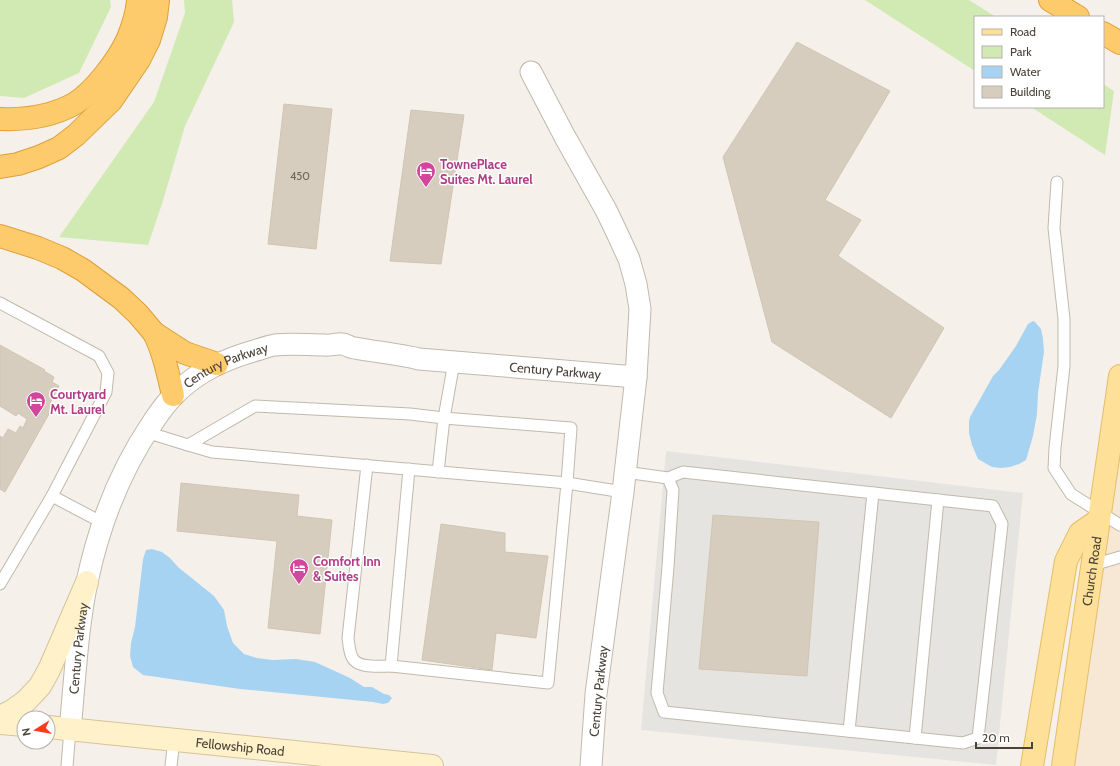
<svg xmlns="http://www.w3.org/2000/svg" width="1120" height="766" viewBox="0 0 1120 766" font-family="Cabin,sans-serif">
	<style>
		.commercial { fill: #f6e8d5 }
		.green { fill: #d1e9b3 }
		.parking { fill: #e6e4e1 }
		.water { fill: #a6d3f1 }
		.building { fill: #d6cdbf; stroke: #d1c5b2 }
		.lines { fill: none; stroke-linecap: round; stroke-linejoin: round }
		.lane-casing { stroke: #c0b9ac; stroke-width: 13 }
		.street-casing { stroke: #c0b9ac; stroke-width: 23 }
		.secondary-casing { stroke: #d5c49a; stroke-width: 24 }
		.primary-casing { stroke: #e4bd68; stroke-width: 24 }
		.highway-casing { stroke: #de9f3a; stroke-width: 24 }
		.lane { stroke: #fff; stroke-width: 11 }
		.street { stroke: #fff; stroke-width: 21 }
		.secondary { stroke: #fff1ca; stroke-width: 22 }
		.primary { stroke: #fee099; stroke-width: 22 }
		.highway { stroke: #fecb6c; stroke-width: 22 }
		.labels { text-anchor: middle; stroke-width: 3; stroke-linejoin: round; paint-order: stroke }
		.number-label { font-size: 11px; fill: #6c655a }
		.hotel-label { font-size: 13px; font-weight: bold; fill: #b23c85; stroke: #fff; text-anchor: start }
		.street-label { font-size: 13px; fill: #494238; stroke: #fff }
	</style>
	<rect width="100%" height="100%" fill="#f5f1ea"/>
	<path class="commercial" d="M 1120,376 L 1120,766 L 1064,766 Z"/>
	<g class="green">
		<path d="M 0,0 L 110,0 L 111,7 L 79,73 L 24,98 L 0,96 Z"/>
		<path d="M 184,0 L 232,0 L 234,22 L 185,126 L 162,204 L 148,245 L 59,237 L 154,102 L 185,13 Z"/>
		<path d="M 865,0 L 969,0 L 996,17 L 975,17 L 975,71 Z"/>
		<path d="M 1103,84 L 1114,91 L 1105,155 L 1031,107 L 1103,107 Z"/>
	</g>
	<path class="parking" d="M 666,451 L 1023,493 L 996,765 L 641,730 Z"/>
	<g class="water">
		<path d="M 1033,321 L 1035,322 L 1041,329 L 1043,339 L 1044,352 L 1038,393 L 1037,414 L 1033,436 L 1026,460 L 1019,464 L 1010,467 L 1001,468 L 992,467 L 978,459 L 972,445 L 969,433 L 969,422 L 970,417 L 993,376 L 999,370 L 1016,346 L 1028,324 Z"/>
		<path d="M 152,549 L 162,552 L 170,558 L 178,567 L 214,596 L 224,610 L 227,626 L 233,643 L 244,654 L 257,658 L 272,660 L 296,659 L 315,662 L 350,678 L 364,687 L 372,687 L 384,694 L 389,695 L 392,698 L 388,703 L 383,704 L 373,702 L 240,689 L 143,675 L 133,667 L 130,656 L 131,643 L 135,627 L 143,559 L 146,550 Z"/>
	</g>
	<g class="building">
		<path d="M 797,42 L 890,91 L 825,200 L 861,220 L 838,256 L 944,328 L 891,418 L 772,342 L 723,157 Z"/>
		<path d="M 284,104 L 332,109 L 316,249 L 268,244 Z"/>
		<path d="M 411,110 L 464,115 L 441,264 L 390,261 Z"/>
		<path d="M 0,345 L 45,370 L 44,371 L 54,377 L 52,382 L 59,386 L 50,403 L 54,405 L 5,492 L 0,489 L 0,436 L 3,438 L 8,429 L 16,433 L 20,426 L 23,428 L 27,419 L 18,413 L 16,416 L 0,406 Z"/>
		<path d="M 181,483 L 299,495 L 297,516 L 332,520 L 320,634 L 268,628 L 277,541 L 177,531 Z"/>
		<path d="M 713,515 L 819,522 L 807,676 L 699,669 Z"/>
		<path d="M 441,524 L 505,533 L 505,552 L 548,556 L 536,638 L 496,633 L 492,670 L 422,660 Z"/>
	</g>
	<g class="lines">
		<g class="lane-casing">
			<g id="lane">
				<path d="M 1057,182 L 1054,228 L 1064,319 L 1064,366 L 1055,448 L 1054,468 L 1071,494 L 1120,525"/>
				<path d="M 0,303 L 99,356 L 108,373 L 106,392 L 52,496 L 0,584"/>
				<path d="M 146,432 L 188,445 L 255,406 L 410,414 L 444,418 L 454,362"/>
				<path d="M 188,445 L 212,452 L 567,483 L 548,683 L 391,666"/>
				<path d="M 367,465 L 348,638 C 349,644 349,651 352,657 C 357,669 380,666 391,666 L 409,469"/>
				<path d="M 438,472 L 444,418 L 571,428 L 567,483 L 623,492"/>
				<path d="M 625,472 L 668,478 L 673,490 L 668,567 L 657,693 L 664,712 L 963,743 L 978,738 L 1002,524 L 993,506 L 683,472 L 668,478"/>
				<path d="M 52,496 L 103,523"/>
				<path d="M 1093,565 L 1120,557"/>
				<path d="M 849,731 L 873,493"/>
				<path d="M 915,738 L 938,500"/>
				<path d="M 67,766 L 70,730"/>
				<path d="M 171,766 L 174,740"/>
			</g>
		</g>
		<g class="street-casing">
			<g id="street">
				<path d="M 531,72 L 565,137 L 606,210 L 618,235 L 629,259 L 636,284 L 640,309 L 636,377 L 623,492 L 596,694 L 591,766"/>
				<path id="s1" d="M 70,730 C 75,680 77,630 87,582 C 99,525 121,469 153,422 C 159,413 166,403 174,395 C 198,371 225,359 257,350 C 263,348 269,346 275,345 C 292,343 308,345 325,345 C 331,346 338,343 343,344 C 347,345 351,348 355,348 C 376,352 398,354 419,359 L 636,377"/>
			</g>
		</g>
		<g class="secondary-casing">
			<g id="secondary">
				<path d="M 0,717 L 12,711 L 26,701 L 40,686 L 49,670 L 87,582"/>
				<path d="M 0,723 L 24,725"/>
				<path id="s2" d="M 48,727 L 432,766"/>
			</g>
		</g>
		<g class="primary-casing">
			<g id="primary">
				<path d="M 1032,766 L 1066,561 L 1080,533 L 1099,520"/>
				<path id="s3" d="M 1063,766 L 1120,376"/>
			</g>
		</g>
		<g class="highway-casing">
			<g id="highway">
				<path d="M 1050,0 L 1078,17"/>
				<path d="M 1103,33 L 1120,43"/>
				<path d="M 0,119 C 25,120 52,116 74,104 C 94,92 119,59 128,38 C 133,26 137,13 138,0"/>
				<path d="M 0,167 L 18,164 L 39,157 L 59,148 L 76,135 L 111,101 L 139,60 L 149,40 L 156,17 L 158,0"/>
				<path d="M 0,236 L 38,248 L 62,258 L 83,270 L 121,298 L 138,314 L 154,333 L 185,353 L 217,364"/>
				<path d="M 154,333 C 164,353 168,374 173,395"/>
			</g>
		</g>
		<use href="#lane" class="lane"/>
		<use href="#street" class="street"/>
		<use href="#secondary" class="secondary"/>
		<use href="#primary" class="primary"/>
		<use href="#highway" class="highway"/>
	</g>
	<defs>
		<g id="hotel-pin" transform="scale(1)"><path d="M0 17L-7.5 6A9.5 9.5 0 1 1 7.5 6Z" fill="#d1479c" stroke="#fff"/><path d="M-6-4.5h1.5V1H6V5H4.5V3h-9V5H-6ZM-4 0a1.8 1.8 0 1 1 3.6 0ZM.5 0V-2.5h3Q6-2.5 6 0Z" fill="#fff"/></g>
	</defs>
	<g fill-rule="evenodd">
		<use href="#hotel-pin" x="426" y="171"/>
		<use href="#hotel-pin" x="36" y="401"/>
		<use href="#hotel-pin" x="299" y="568"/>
	</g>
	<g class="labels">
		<g class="number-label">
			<text x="300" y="180">450</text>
		</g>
		<g class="hotel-label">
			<text x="440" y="169">TownePlace<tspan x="440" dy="15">Suites Mt. Laurel</tspan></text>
			<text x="50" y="399">Courtyard<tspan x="50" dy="15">Mt. Laurel</tspan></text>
			<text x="313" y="566">Comfort Inn<tspan x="313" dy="15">&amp; Suites</tspan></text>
		</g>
		<g class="street-label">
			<text dy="5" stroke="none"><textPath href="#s1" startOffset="418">Century Parkway</textPath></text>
			<text dy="5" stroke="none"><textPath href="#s1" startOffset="754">Century Parkway</textPath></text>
			<text dy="5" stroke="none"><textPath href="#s3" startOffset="197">Church Road</textPath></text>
			<text dy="5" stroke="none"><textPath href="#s1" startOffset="82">Century Parkway</textPath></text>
			<text transform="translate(598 691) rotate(-84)" y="5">Century Parkway</text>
			<text dy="5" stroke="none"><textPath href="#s2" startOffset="193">Fellowship Road</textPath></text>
		</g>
	</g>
	<rect x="974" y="16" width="130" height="92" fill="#ffffff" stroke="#b6b3af"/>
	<rect x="982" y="29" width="20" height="6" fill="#fee099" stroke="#b6b3af"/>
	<text x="1010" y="36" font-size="12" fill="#494238">Road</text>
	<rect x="982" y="46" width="20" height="12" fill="#d1e9b3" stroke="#b6b3af"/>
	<text x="1010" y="56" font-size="12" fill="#494238">Park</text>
	<rect x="982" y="66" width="20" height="12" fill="#a6d3f1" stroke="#b6b3af"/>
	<text x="1010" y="76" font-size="12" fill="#494238">Water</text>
	<rect x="982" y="86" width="20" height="12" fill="#d6cdbf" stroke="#b6b3af"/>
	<text x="1010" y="96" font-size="12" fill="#494238">Building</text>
	<g transform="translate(36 730) rotate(259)"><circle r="19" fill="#ffffff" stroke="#b6b3af"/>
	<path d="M0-3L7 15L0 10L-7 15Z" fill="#fa3a1b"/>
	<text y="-6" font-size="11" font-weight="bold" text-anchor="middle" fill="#494238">N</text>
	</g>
	<path d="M976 742v6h56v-6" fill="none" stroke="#494238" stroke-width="2"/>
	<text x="982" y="742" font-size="12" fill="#494238" stroke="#ffffff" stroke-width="3" paint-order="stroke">20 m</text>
</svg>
